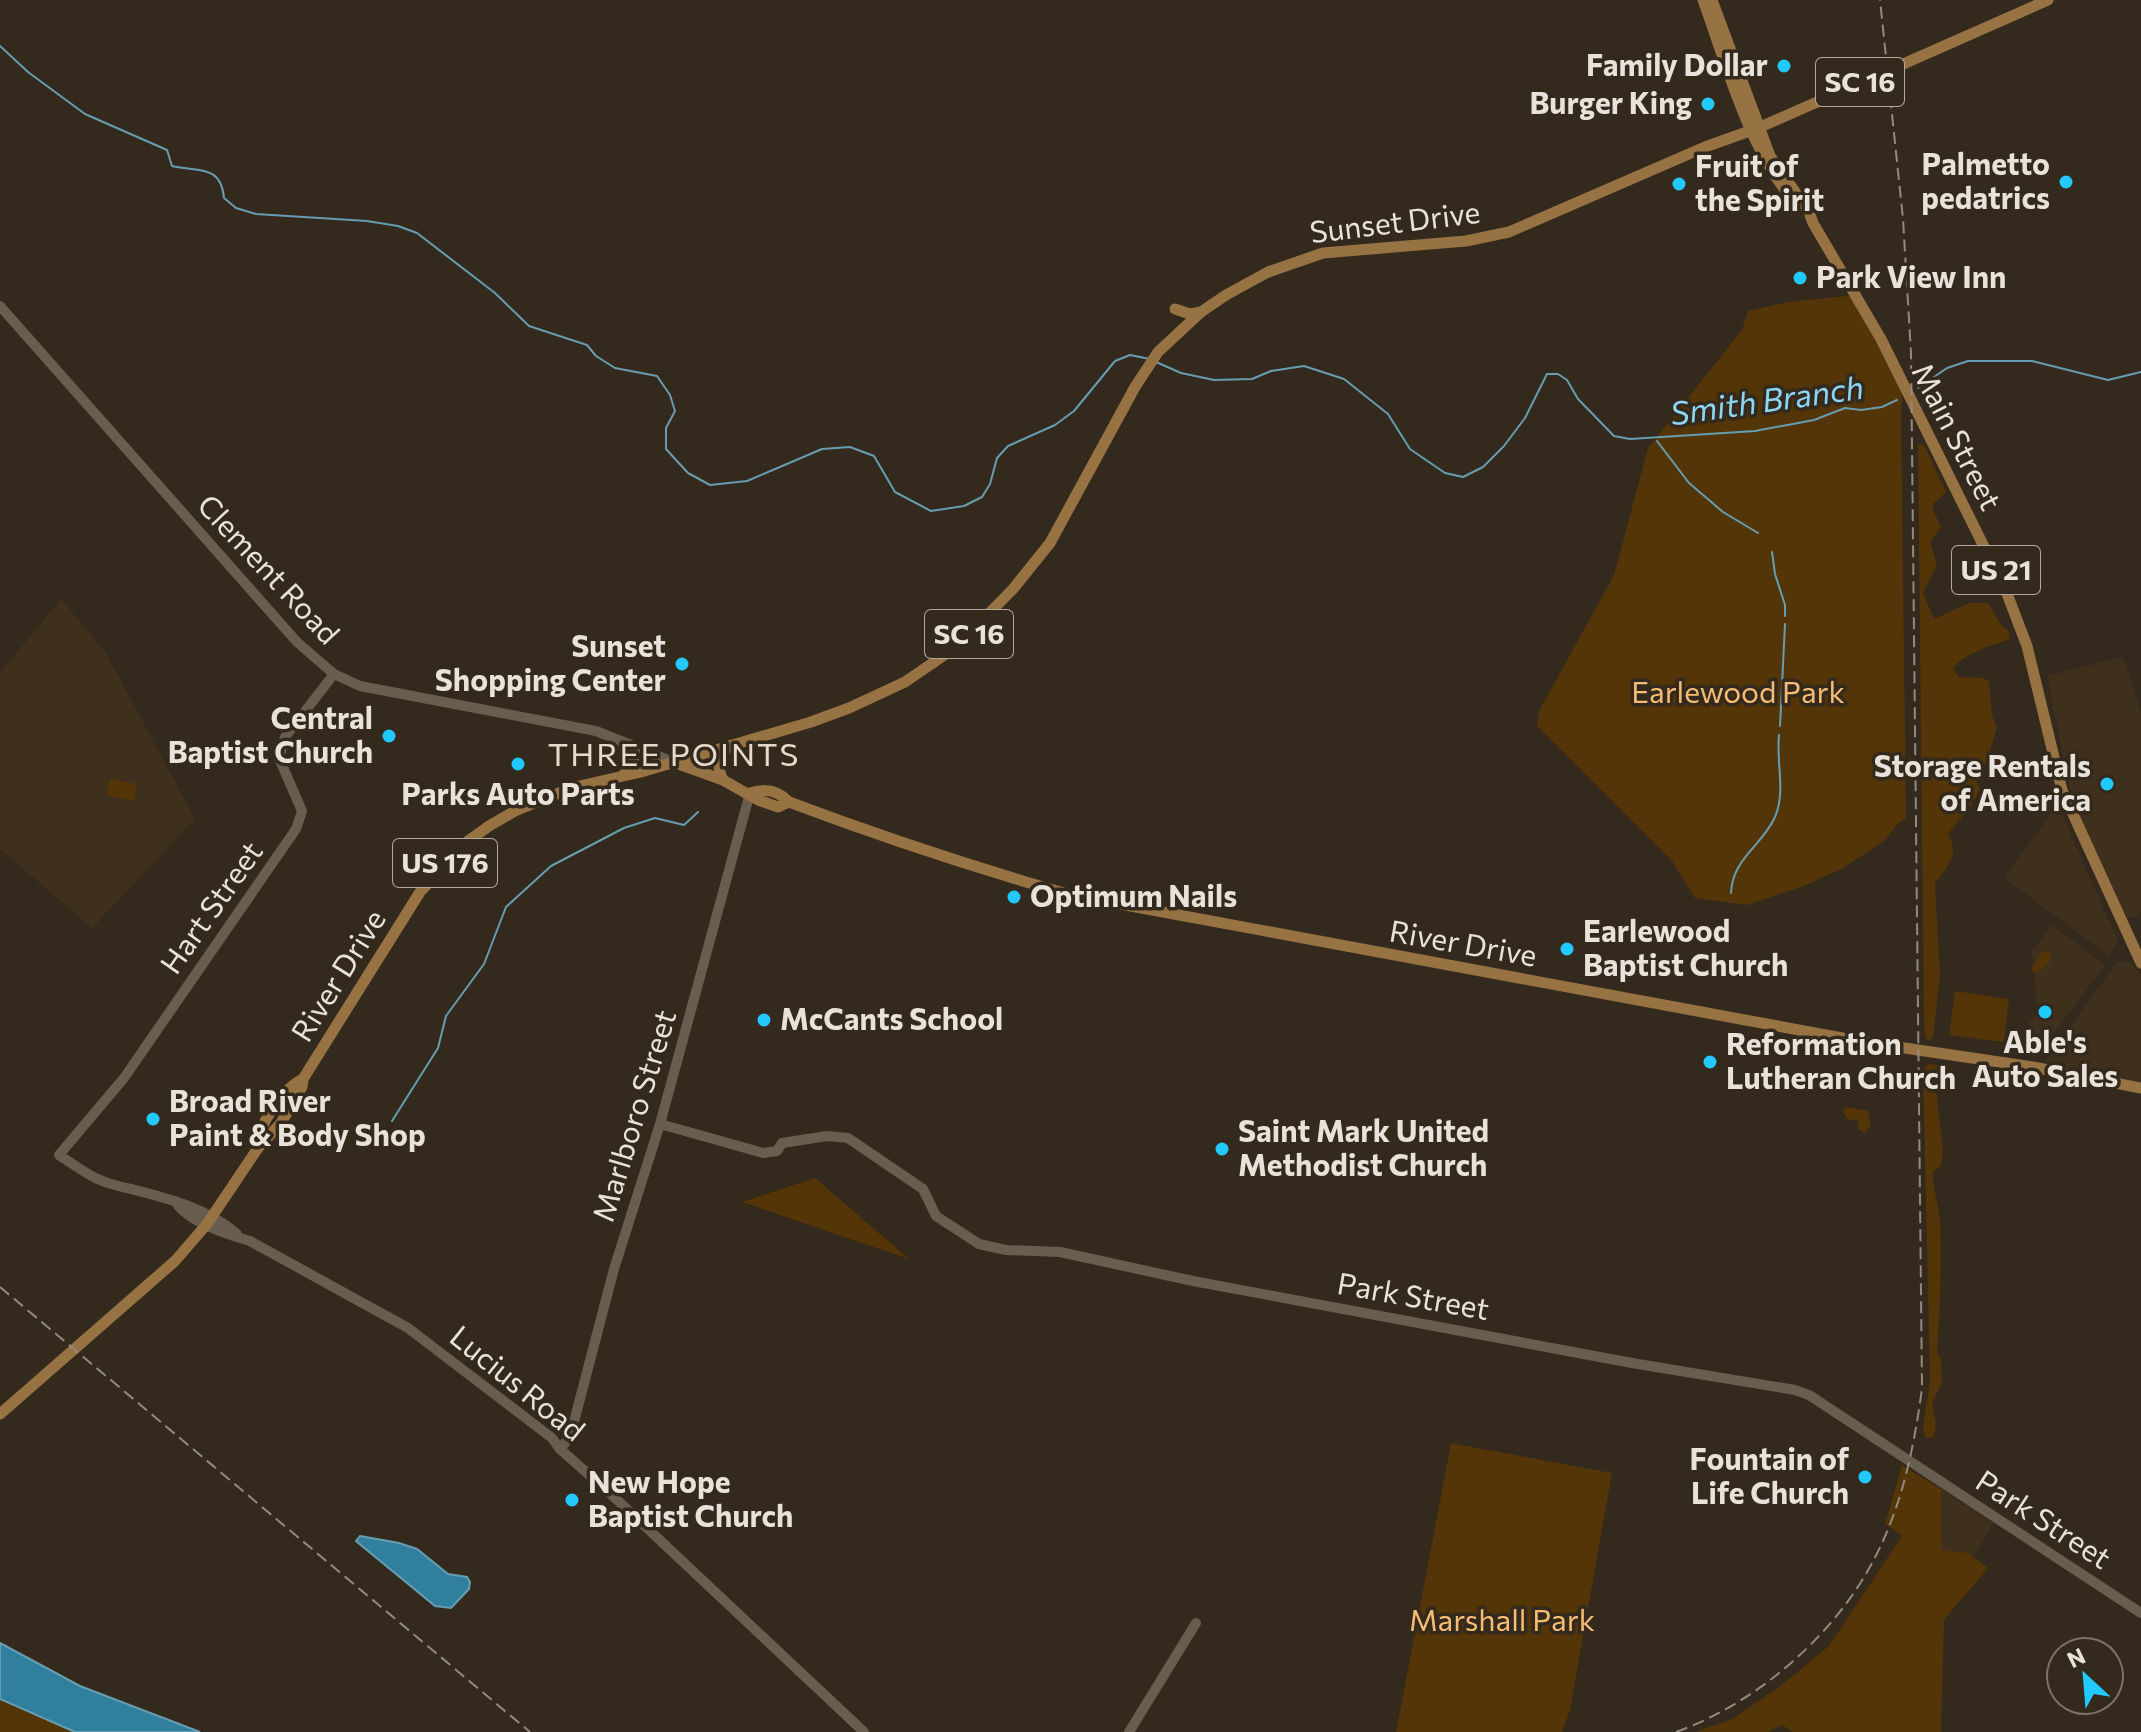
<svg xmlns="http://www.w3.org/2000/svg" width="2141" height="1732" viewBox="0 0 2141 1732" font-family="Commissioner,sans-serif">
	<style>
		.built { fill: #3f301e }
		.green { fill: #533508 }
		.water { fill: #2f7f9d; stroke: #679db0; stroke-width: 2 }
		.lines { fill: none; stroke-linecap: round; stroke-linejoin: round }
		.stream { stroke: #679db0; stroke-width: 2 }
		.secondary { stroke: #695d50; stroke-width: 10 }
		.primary { stroke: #977243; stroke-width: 11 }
		.rail { stroke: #928a80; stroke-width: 2; stroke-dasharray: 12 6; stroke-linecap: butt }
		.poi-dot { fill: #22c9fe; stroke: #33291c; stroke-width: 3 }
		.labels { text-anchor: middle; stroke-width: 7; stroke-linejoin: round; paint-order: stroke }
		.shield { fill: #33291c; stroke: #b2aaa2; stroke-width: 2 }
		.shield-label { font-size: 28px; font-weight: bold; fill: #e9e2db }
		.poi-label { font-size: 30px; font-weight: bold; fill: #e9e2db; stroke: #33291c; text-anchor: start }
		.street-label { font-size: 30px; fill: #e9e2db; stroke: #33291c }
		.park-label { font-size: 30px; fill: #f7bc73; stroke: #33291c }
		.water-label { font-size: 32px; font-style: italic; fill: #8dd7f6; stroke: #33291c }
		.neighbourhood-label { font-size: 32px; letter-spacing: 2px; fill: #e8dacb; stroke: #33291c }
	</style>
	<rect width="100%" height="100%" fill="#33291c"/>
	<g class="built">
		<path d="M 61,599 L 106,653 L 195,819 L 92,928 L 0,849 L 0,673 Z"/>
		<path d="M 2123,657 L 2141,713 L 2141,910 L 2135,918 L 2127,918 L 2087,835 L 2069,786 L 2047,676 Z"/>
		<path d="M 2052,812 L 2062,815 L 2118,941 L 2109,956 L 2004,878 Z"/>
		<path d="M 2052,925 L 2105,965 L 2036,1057 L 2016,1042 L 2038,1011 L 2032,951 Z"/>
		<path d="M 2117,962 L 2131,962 L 2141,976 L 2141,1082 L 2044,1063 Z"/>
		<path d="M 1941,1489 L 1993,1523 L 1974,1557 L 1968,1553 L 1942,1550 Z"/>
	</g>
	<g class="green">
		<path d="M 1857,295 L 1903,384 L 1901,411 L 1906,818 L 1898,824 L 1883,842 L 1843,868 L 1804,886 L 1747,905 L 1695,898 L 1672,861 L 1537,726 L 1539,711 L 1614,575 L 1648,448 L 1742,330 L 1748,311 L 1788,302 Z"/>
		<path d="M 1918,444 L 1924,445 L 1946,492 L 1933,504 L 1933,510 L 1941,527 L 1930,542 L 1937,565 L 1923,593 L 1934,619 L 1969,603 L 1988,603 L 2001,625 L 2008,630 L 2010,639 C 1992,646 1965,652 1953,669 L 1959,677 L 1983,678 L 1989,681 L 1992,716 L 1997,727 L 1987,761 L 1981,767 L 1976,780 L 1980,789 L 1972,804 L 1948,834 C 1961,855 1946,867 1935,884 L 1940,975 L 1933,1037 L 1929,1041 L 1926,1039 L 1924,1030 Z"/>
		<path d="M 110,779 L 137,784 L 134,800 L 107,796 Z"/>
		<path d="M 2048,951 L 2051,954 L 2050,962 L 2040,971 L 2033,973 L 2031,969 L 2041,952 Z"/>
		<path d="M 1955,991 L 2009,999 L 2004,1042 L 1949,1035 Z"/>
		<path d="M 1929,1064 L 1942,1066 L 1936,1090 L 1943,1150 L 1941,1166 L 1933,1171 C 1932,1188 1939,1204 1940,1221 C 1942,1264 1940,1308 1937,1352 L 1941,1359 L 1942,1382 L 1932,1404 L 1936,1424 L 1934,1437 L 1925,1438 L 1923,1425 L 1930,1382 L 1923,1070 Z"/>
		<path d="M 1844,1107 L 1868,1111 L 1871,1125 L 1865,1133 L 1858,1129 L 1859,1121 L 1847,1119 L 1843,1112 Z"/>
		<path d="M 815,1178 L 909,1259 L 742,1202 Z"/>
		<path d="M 1451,1443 L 1612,1473 L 1570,1710 L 1562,1732 L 1396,1732 Z"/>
		<path d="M 1902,1465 L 1941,1489 L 1942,1550 L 1968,1553 L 1988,1568 L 1944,1620 L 1941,1732 L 1793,1732 L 1782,1725 L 1768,1732 L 1695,1732 L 1732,1719 L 1779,1687 L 1829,1646 L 1902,1536 L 1885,1524 Z"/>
		<path d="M 0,1699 L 75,1732 L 0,1732 Z"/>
	</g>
	<g class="water">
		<path d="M 360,1536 L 399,1543 L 417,1549 L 448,1574 L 467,1577 L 470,1582 L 469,1589 L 451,1608 L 435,1606 L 356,1541 Z"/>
		<path d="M 0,1643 L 80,1686 L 200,1732 L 75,1732 L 0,1699 Z"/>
	</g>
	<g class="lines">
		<g class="stream">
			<path d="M 0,46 L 28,72 L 85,114 L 167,150 L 172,166 C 198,172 221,164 224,198 L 236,208 L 256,214 L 367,221 L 398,226 L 417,233 L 495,293 L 529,326 L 587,345 L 596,356 L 615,368 L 657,376 L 670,395 L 675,411 L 666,428 L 666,449 L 688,473 L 710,485 L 747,481 L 822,449 L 850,447 L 874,456 L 895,492 L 931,511 L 964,506 L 982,497 L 990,484 L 997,458 L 1008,446 L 1055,425 L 1074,411 L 1115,361 L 1130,355 L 1150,359"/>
			<path d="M 1156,362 L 1181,373 L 1214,380 L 1252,379 L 1271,371 L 1304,366 L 1344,379 L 1388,414 L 1410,449 L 1445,473 L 1463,477 L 1483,467 L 1504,446 L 1525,418 L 1547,374 L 1558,374 L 1567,380 L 1578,399 L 1614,436 L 1630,439 L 1755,431 L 1814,420 L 1845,408 L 1861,410 L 1882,407 L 1897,400"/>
			<path d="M 1918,388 L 1947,368 L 1968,361 L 2032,361 L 2108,380 L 2141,372"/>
			<path d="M 1657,441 L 1689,483 L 1723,512 L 1758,533"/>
			<path d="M 1772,552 L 1775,574 L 1785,605 L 1785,616"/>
			<path d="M 1780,726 L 1785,624"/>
			<path d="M 1731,893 C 1732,859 1762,846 1775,817 C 1786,792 1776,762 1779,735"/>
			<path d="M 392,1121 L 438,1048 L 446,1016 L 484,964 L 506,907 L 551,866 L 624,828 L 655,818 L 684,825 L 698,812"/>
		</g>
		<g class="secondary">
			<path d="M 0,306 L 297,642 L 334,674 L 360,686 L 596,731 L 673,762"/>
			<path d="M 660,1124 L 763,1153 L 777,1151 L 782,1143 L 827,1136 L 848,1138 L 923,1189 L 936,1216 L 979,1244 L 1006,1250 L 1060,1252 L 1193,1281 L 1632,1363 L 1795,1390 L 1809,1395 L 2141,1613"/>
			<path d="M 175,1201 C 186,1221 229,1235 250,1241 L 408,1328 L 552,1438 L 560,1449 L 614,1497 L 864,1732"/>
			<path d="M 237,1234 C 204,1205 157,1196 115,1185 C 94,1180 77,1167 59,1155 L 124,1078 L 296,829 L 302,811 L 279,758 L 285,737 L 334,674"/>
			<path d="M 560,1449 L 570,1437 L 614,1269 L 660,1124 L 750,793"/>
			<path d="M 1129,1732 L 1196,1623"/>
		</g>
		<g class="primary">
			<path d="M 1703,0 C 1728,69 1747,144 1794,202"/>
			<path d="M 1712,0 L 1770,156 L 1809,212 L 1813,223 L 1881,339 L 2006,591 L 2027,646 L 2062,790 L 2141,963"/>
			<path d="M 1175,309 L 1190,314 L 1201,312"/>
			<path d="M 673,762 L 723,780 L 758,800 L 778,807 L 789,802"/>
			<path d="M 623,775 C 634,767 636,757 630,745"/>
			<path d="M 723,780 C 716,765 718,758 729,746"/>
			<path d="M 750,793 C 765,788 778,790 789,802 C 882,837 976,868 1071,895 L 1864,1042 L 2033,1067 L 2141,1088"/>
			<path d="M 258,1147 C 257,1125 284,1088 303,1079"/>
			<path d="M 0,1414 L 175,1261 L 207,1224 L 258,1148 L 281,1123 L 302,1087 L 303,1079 L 420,892 L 468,841 L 489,826 L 515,811 L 571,788 L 641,772 L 811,722 L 849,708 L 905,682 L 956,647 L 1013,589 L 1050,543 L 1135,387 L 1158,352 L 1201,312 L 1226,295 L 1268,272 L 1323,253 L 1466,241 L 1509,232 L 1705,147 L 1758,128 L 2048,0"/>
		</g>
		<g class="rail">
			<path d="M 0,1287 L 530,1732"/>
			<path d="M 1676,1732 C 1718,1717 1758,1692 1791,1663 C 1879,1585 1907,1502 1922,1388 L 1911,353 L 1903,219 L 1880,0"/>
		</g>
	</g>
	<g class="poi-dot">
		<circle cx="1784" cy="66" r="8"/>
		<circle cx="1708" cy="104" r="8"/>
		<circle cx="2066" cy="182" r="8"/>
		<circle cx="1679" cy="184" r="8"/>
		<circle cx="1800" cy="278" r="8"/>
		<circle cx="682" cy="664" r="8"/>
		<circle cx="389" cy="736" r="8"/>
		<circle cx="518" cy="764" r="8"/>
		<circle cx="2107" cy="784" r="8"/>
		<circle cx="1014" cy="897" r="8"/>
		<circle cx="1567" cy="949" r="8"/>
		<circle cx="2045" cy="1012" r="8"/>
		<circle cx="764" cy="1020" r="8"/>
		<circle cx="1710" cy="1062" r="8"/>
		<circle cx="153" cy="1119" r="8"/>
		<circle cx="1222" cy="1149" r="8"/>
		<circle cx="1865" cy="1477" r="8"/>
		<circle cx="572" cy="1500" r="8"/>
	</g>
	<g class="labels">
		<g class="shield">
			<rect x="1816" y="58" width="88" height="48" rx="6"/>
			<rect x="1952" y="546" width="88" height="48" rx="6"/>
			<rect x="925" y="610" width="88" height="48" rx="6"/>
			<rect x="393" y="839" width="104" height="48" rx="6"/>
		</g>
		<g class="shield-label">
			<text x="1860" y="92">SC 16</text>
			<text x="1996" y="580">US 21</text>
			<text x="969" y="644">SC 16</text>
			<text x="445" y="873">US 176</text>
		</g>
		<g class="poi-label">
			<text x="1768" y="76" text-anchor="end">Family Dollar</text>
			<text x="1692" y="114" text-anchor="end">Burger King</text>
			<text x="2050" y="175" text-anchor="end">Palmetto<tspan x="2050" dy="34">pedatrics</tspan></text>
			<text x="1695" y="177">Fruit of<tspan x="1695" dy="34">the Spirit</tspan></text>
			<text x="1816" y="288">Park View Inn</text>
			<text x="666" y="657" text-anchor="end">Sunset<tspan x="666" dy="34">Shopping Center</tspan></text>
			<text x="373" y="729" text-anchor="end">Central<tspan x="373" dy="34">Baptist Church</tspan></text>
			<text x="2091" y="777" text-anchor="end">Storage Rentals<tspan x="2091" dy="34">of America</tspan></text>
			<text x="518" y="805" text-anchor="middle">Parks Auto Parts</text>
			<text x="1030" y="907">Optimum Nails</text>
			<text x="1583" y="942">Earlewood<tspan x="1583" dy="34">Baptist Church</tspan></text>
			<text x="780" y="1030">McCants School</text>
			<text x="2045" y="1053" text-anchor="middle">Able's<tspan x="2045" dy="34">Auto Sales</tspan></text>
			<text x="1726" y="1055">Reformation<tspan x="1726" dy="34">Lutheran Church</tspan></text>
			<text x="169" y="1112">Broad River<tspan x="169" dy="34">Paint &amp; Body Shop</tspan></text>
			<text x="1238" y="1142">Saint Mark United<tspan x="1238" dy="34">Methodist Church</tspan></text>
			<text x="1849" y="1470" text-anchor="end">Fountain of<tspan x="1849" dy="34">Life Church</tspan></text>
			<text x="588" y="1493">New Hope<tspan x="588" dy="34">Baptist Church</tspan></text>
		</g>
		<g class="street-label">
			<text transform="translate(1395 223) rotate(-7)" y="10">Sunset Drive</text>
			<text transform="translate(1956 437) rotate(63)" y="10">Main Street</text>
			<text transform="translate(268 570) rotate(47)" y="10">Clement Road</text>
			<text transform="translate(212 908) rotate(-55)" y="10">Hart Street</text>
			<text transform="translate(1463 944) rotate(10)" y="10">River Drive</text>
			<text transform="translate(339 976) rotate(-58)" y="10">River Drive</text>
			<text transform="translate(635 1116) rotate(-73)" y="10">Marlboro Street</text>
			<text transform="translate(1413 1297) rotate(10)" y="10">Park Street</text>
			<text transform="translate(517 1384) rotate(39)" y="10">Lucius Road</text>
			<text transform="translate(2043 1520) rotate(33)" y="10">Park Street</text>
		</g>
		<g class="park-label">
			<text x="1738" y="703">Earlewood Park</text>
			<text x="1502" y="1631">Marshall Park</text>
		</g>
		<g class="water-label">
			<text transform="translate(1767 401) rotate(-8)" y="11">Smith Branch</text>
		</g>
		<g class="neighbourhood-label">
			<text x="674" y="766">THREE POINTS</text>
		</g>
	</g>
	<g transform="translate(2085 1676) rotate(334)"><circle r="38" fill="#33291c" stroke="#7c7368" stroke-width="2"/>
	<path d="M0-6L14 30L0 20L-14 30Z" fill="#22c9fe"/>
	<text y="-12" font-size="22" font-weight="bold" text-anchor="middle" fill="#e9e2db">N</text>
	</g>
</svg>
